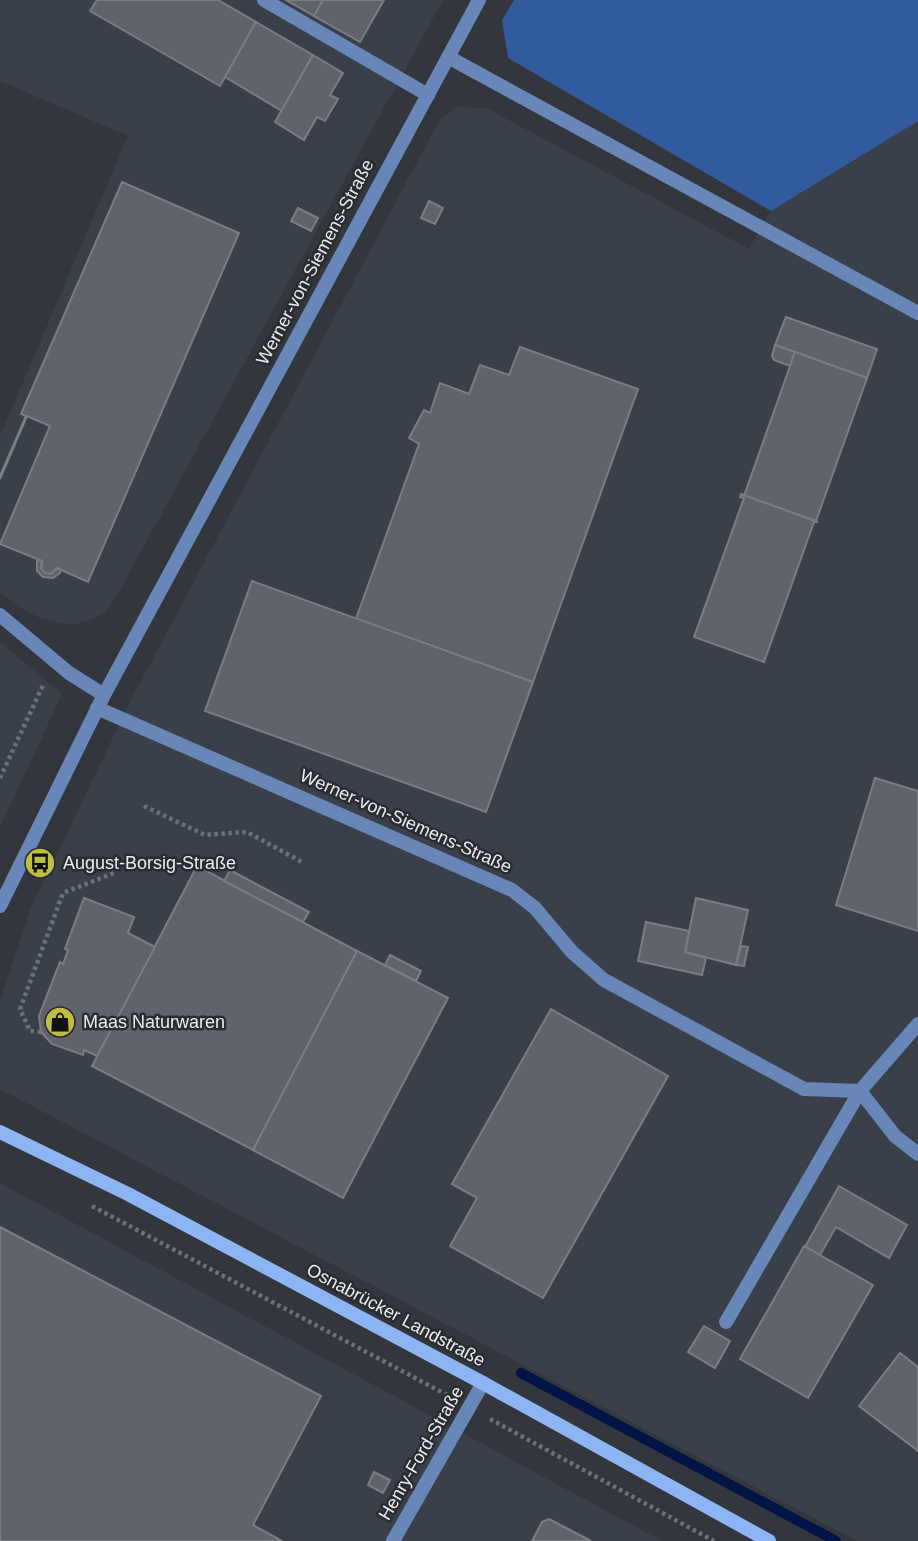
<svg xmlns="http://www.w3.org/2000/svg" width="918" height="1541" viewBox="0 0 918 1541" font-family="Arial,sans-serif">
	<style>
		.built { fill: #3a404a }
		.green { fill: #325b9d }
		.lines { fill: none; stroke-linecap: round; stroke-linejoin: round }
		.stream { stroke: #001446; stroke-width: 10 }
		.building { fill: #60646a; stroke: #7a7e84; stroke-width: 2 }
		.path { stroke: #6e7177; stroke-width: 4.5; stroke-dasharray: 3.5 3.5; stroke-linecap: butt }
		.lane { stroke: #6887b8; stroke-width: 14 }
		.street { stroke: #6887b8; stroke-width: 14 }
		.secondary { stroke: #8db4f3; stroke-width: 14 }
		.labels { text-anchor: middle; stroke-width: 5; stroke-linejoin: round; paint-order: stroke }
		.street-label { font-size: 18px; fill: #e9ebef; stroke: #292c31 }
		.poi-label { font-size: 18px; fill: #e9ebef; stroke: #292c31; text-anchor: start }
	</style>
	<rect width="100%" height="100%" fill="#33363c"/>
	<g class="built">
		<path d="M 0,0 L 443,0 L 116,597 L 103,614 L 90,620 L 71,625 L 40,618 L 19,607 L 0,592 L 0,436 L 128,136 L 0,81 Z"/>
		<path d="M 457,107 L 486,108 L 749,249 L 771,211 L 918,121 L 918,1541 L 857,1541 L 0,1089 L 0,1001 L 31,908 L 132,698 L 439,121 Z"/>
		<path d="M 0,642 L 62,694 L 0,827 Z"/>
		<path d="M 0,1183 L 662,1541 L 0,1541 Z"/>
	</g>
	<path class="green" d="M 514,0 L 918,0 L 918,121 L 771,211 L 508,58 L 502,20 Z"/>
	<g class="lines">
		<path class="stream" d="M 521,1373 L 836,1541"/>
	</g>
	<g class="building">
		<path d="M 97,0 L 218,0 L 256,22 L 220,86 L 90,11 Z"/>
		<path d="M 286,0 L 323,0 L 314,16 Z"/>
		<path d="M 323,0 L 384,0 L 360,42 L 314,16 Z"/>
		<path d="M 256,22 L 313,55 L 282,111 L 225,77 Z"/>
		<path d="M 313,55 L 343,73 L 330,95 L 338,99 L 325,121 L 317,117 L 304,140 L 275,122 Z"/>
		<path d="M 122,182 L 239,233 L 88,582 L 57,568 L 51,574 L 45,573 L 41,568 L 42,561 L 0,544 L 50,426 L 27,416 L 0,479 L 0,476 L 26,416 L 21,414 Z"/>
		<path d="M 429,201 L 443,208 L 435,224 L 421,218 Z"/>
		<path d="M 298,208 L 318,218 L 311,231 L 291,221 Z"/>
		<path d="M 786,317 L 877,349 L 867,378 L 775,345 Z"/>
		<path d="M 775,345 L 795,352 L 790,366 L 774,360 L 772,356 Z"/>
		<path d="M 520,347 L 638,389 L 533,682 L 356,619 L 419,444 L 409,438 L 424,410 L 430,413 L 440,383 L 469,394 L 480,365 L 509,375 Z"/>
		<path d="M 795,352 L 867,378 L 816,521 L 744,496 Z"/>
		<path d="M 741,494 L 818,522 L 814,522 L 764,662 L 694,637 L 744,498 L 740,497 Z"/>
		<path d="M 37,560 L 42,561 L 41,568 L 45,573 L 51,574 L 57,568 L 61,570 L 60,573 L 53,578 L 43,577 L 37,571 Z"/>
		<path d="M 252,581 L 533,682 L 486,812 L 205,711 Z"/>
		<path d="M 875,778 L 918,791 L 918,931 L 836,905 Z"/>
		<path d="M 197,866 L 357,951 L 253,1150 L 92,1066 Z"/>
		<path d="M 230,870 L 309,912 L 303,922 L 224,881 Z"/>
		<path d="M 84,898 L 134,917 L 128,933 L 155,947 L 97,1056 L 84,1050 L 83,1055 L 52,1044 L 41,1032 L 39,1016 L 60,962 L 63,964 L 68,950 L 65,949 Z"/>
		<path d="M 696,898 L 748,910 L 736,965 L 685,952 Z"/>
		<path d="M 646,922 L 689,931 L 685,952 L 706,958 L 702,975 L 638,961 Z"/>
		<path d="M 741,946 L 748,947 L 744,966 L 736,965 Z"/>
		<path d="M 357,951 L 448,998 L 343,1198 L 253,1150 Z"/>
		<path d="M 390,955 L 421,971 L 416,981 L 385,965 Z"/>
		<path d="M 551,1009 L 668,1076 L 543,1298 L 450,1246 L 477,1198 L 452,1184 Z"/>
		<path d="M 839,1186 L 907,1225 L 889,1258 L 836,1227 L 820,1255 L 805,1247 Z"/>
		<path d="M 0,1227 L 321,1396 L 253,1525 L 282,1541 L 0,1541 Z"/>
		<path d="M 804,1246 L 873,1285 L 808,1398 L 740,1359 Z"/>
		<path d="M 704,1326 L 730,1341 L 715,1368 L 688,1352 Z"/>
		<path d="M 900,1353 L 918,1367 L 918,1451 L 859,1406 Z"/>
		<path d="M 374,1472 L 390,1480 L 383,1493 L 368,1485 Z"/>
		<path d="M 549,1519 L 564,1527 L 591,1541 L 532,1541 L 542,1522 Z"/>
	</g>
	<g class="lines">
		<g class="path">
			<path d="M 0,778 L 44,683"/>
			<path d="M 144,806 L 205,835 L 247,832 L 302,862"/>
			<path d="M 41,1032 L 30,1031 L 20,1009 L 63,893 L 114,873"/>
			<path d="M 92,1206 L 449,1396"/>
			<path d="M 490,1419 L 714,1541"/>
		</g>
		<g class="lane">
			<path d="M 264,0 L 428,95"/>
			<path d="M 860,1091 L 895,1136 L 918,1154"/>
			<path d="M 726,1322 L 860,1091 L 918,1024"/>
		</g>
		<g class="street">
			<path d="M 448,57 L 918,313"/>
			<path d="M 0,615 L 69,673 L 104,695"/>
			<path d="M 97,708 L 512,890 L 535,908 L 572,952 L 604,980 L 804,1089 L 860,1091"/>
			<path d="M 0,906 L 104,695 L 479,0"/>
			<path d="M 393,1541 L 483,1383"/>
		</g>
		<path class="secondary" d="M 0,1132 L 128,1194 L 483,1383 L 769,1541"/>
	</g>
	<defs>
		<g id="bus-disc" transform="scale(1.575)"><circle r="9.5" fill="#bebe42" stroke="#292c31"/><path d="M-5-6H5V4H4V6H2V4H-2V6H-4V4H-5ZM-3.5-4V0h7V-4ZM-3.5 1.2v1.5H-2V1.2ZM2 1.2v1.5H3.5V1.2Z" fill="#111"/></g>
		<g id="shop-disc" transform="scale(1.575)"><circle r="9.5" fill="#bebe42" stroke="#292c31"/><path d="M-5-2.5h2.3a2.7 3.5 0 0 1 5.4 0H5L5.5 6h-11ZM-1.5-2.5h3a1.5 2.3 0 0 0-3 0Z" fill="#111"/></g>
	</defs>
	<g fill-rule="evenodd">
		<use href="#bus-disc" x="40" y="863"/>
		<use href="#shop-disc" x="60" y="1022"/>
	</g>
	<g class="labels">
		<g class="street-label">
			<text transform="translate(315 262) rotate(-62)" y="6">Werner-von-Siemens-Straße</text>
			<text transform="translate(406 821) rotate(24)" y="6">Werner-von-Siemens-Straße</text>
			<text transform="translate(396 1315) rotate(28)" y="6">Osnabrücker Landstraße</text>
			<text transform="translate(421 1453) rotate(-60)" y="6">Henry-Ford-Straße</text>
		</g>
		<g class="poi-label">
			<text x="63" y="869">August-Borsig-Straße</text>
			<text x="83" y="1028">Maas Naturwaren</text>
		</g>
	</g>
</svg>
